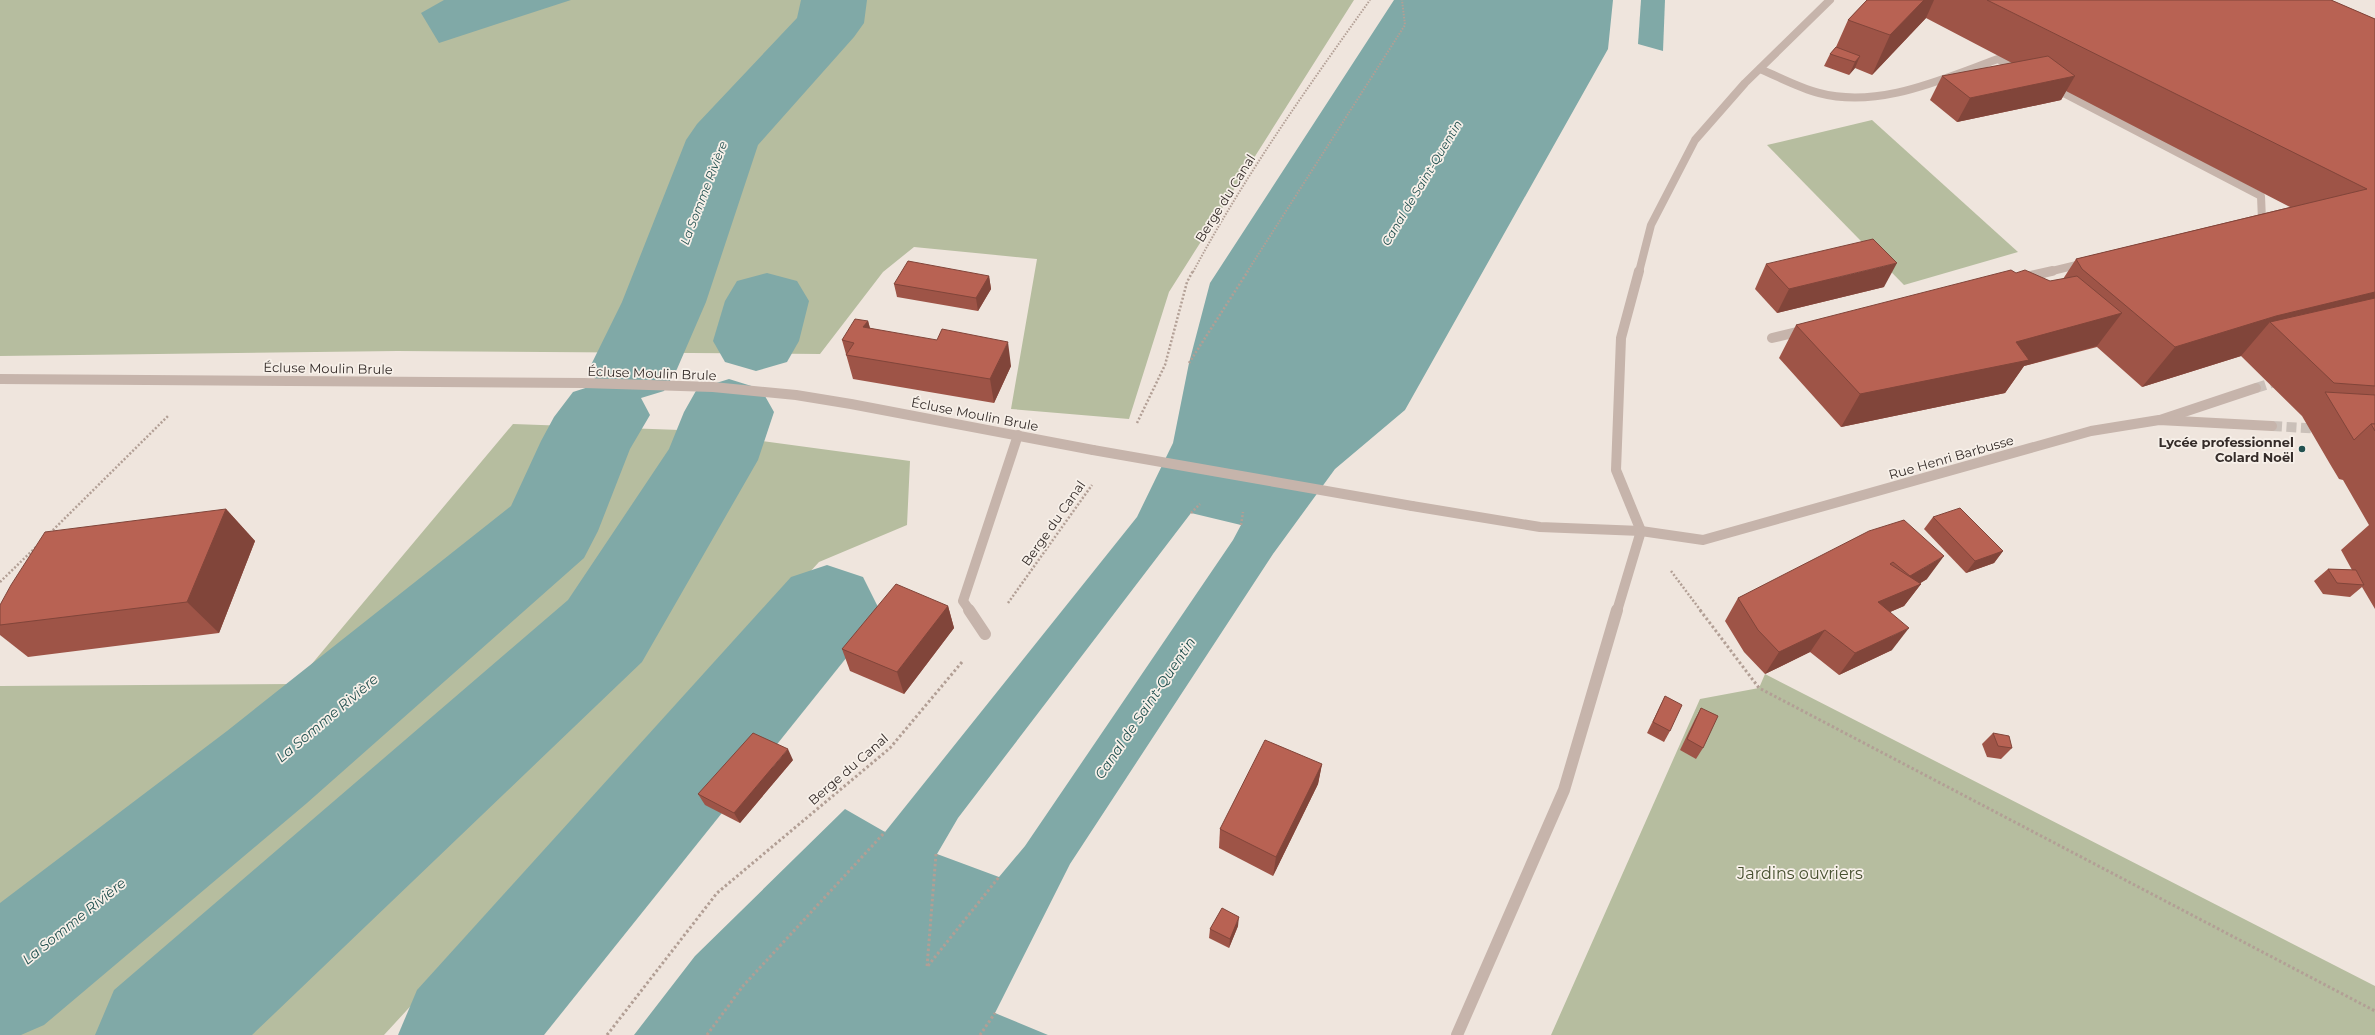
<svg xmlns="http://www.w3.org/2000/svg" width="2375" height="1035" viewBox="0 0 2375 1035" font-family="Montserrat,sans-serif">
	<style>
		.green { fill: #b6bd9f }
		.water { fill: #80a9a7; fill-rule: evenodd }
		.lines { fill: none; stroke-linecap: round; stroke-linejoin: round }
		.river { fill: #80a9a7; fill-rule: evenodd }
		.minor-tunnel { stroke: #cac0b9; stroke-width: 10; stroke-dasharray: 10 4.5; stroke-linecap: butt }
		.tertiary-tunnel { stroke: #cac0b9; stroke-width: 10; stroke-dasharray: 10 4.5; stroke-linecap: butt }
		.path-far2 { stroke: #b29f95; stroke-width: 2; stroke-dasharray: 1.5 1.5; stroke-linecap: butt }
		.path-far1 { stroke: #b29f95; stroke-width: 2.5; stroke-dasharray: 2 2; stroke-linecap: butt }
		.path { stroke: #b29f95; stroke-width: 3; stroke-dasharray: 2.5 2.5; stroke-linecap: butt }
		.service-far2 { stroke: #c6b4ab; stroke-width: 8 }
		.service-far1 { stroke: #c6b4ab; stroke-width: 10 }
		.service { stroke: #c6b4ab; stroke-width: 12 }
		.minor { stroke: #c6b4ab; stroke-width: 10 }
		.tertiary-far2 { stroke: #c6b4ab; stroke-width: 8 }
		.tertiary-far1 { stroke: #c6b4ab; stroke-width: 10 }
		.tertiary { stroke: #c6b4ab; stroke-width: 12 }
		.tertiary-bridge { stroke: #c6b4ab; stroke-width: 10 }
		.wall { fill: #9e5447 }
		.shaded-wall { fill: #81453a }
		.building { fill: #b86253; stroke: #81453a }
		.poi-dot { fill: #235150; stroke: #f7f0e9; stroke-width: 1.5 }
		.labels { text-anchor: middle; stroke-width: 3.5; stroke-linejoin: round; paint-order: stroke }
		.far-water-label { font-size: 12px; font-style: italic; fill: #235150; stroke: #f7f0e9 }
		.street-label { font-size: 13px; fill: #352c29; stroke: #f7f0e9 }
		.poi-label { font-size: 13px; font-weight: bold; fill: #352c29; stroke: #f7f0e9; text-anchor: end }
		.water-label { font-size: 14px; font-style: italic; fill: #235150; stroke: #f7f0e9 }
		.near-park-label { font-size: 16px; fill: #475030; stroke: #f7f0e9 }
	</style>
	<rect width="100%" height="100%" fill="#efe5dd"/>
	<g class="green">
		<path d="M 0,0 L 1354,0 L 1169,292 L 1129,419 L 1011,409 L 1037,259 L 914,247 L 883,272 L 820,354 L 397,351 L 0,356 Z"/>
		<path d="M 1872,120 L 2018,252 L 1904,285 L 1767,145 Z"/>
		<path d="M 513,424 L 680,430 L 910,461 L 907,525 L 819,562 L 384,1035 L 241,1035 L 222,1024 L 210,1035 L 0,1035 L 0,686 L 295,684 Z"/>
		<path d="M 1765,674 L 2375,986 L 2375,1035 L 1551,1035 L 1700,699 L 1759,688 Z"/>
	</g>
	<g class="water">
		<path d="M 444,0 L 571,0 L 439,43 L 421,13 Z"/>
		<path d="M 1394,0 L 1613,0 L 1608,49 L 1405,410 L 1335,469 L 1273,554 L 1070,864 L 995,1013 L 1048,1035 L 634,1035 L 695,956 L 845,809 L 885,832 L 1137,517 L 1173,443 L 1189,363 L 1210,283 ZM 1191,513 L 1241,525 L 1233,540 L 1025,846 L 999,877 L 937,854 L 958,818 Z"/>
		<path d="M 1641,0 L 1665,0 L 1663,51 L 1638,44 Z"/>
	</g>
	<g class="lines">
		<g class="river">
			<path d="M 801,0 L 867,0 L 864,23 L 854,37 L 758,145 L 706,302 L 677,369 L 664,391 L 641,398 L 650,415 L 630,449 L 598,531 L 584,558 L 307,803 L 44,1025 L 21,1035 L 0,1035 L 0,903 L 227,731 L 511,506 L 541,441 L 554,417 L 573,392 L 598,384 L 589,369 L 622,302 L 686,140 L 697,124 L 797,18 Z"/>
			<path d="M 767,273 L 797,281 L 809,301 L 799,341 L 787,362 L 756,371 L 725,362 L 713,341 L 725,301 L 737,281 Z"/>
			<path d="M 729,379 L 761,389 L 774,412 L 758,460 L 642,662 L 252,1035 L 95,1035 L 114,990 L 568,600 L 669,449 L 684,412 L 697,389 Z"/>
			<path d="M 827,565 L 863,577 L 878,607 L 863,637 L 544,1035 L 398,1035 L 417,990 L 791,577 Z"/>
		</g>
		<path class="minor-tunnel" d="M 2256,388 L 2281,380"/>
		<path class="tertiary-tunnel" d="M 2272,426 L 2322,429"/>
		<g class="path-far2">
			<path d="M 1193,272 C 1244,177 1307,88 1370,0"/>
			<path d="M 1247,272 L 1405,25 L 1402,0"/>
		</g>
		<g class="path-far1">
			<path d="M 1189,363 L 1248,271"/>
			<path d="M 1137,423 L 1165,365 L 1187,282 L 1193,271"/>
			<path d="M 1191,513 L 1200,504"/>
			<path d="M 1241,525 L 1243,512"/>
			<path d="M 50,533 L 169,415"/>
			<path d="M 1671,571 L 1701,611"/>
			<path d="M 0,582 L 37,546"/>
			<path d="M 1008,603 L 1092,485"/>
		</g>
		<g class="path">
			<path d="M 1700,610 L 1759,688 L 2375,1011"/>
			<path d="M 936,854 L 927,967 L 999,877"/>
			<path d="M 607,1035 L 717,893 L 890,748 L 962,662"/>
			<path d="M 707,1035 L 743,986 L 885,832"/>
			<path d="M 980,1035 L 995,1013"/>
		</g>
		<g class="service-far2">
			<path d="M 1760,69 C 1779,77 1799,88 1819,93 C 1879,109 1942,79 1998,59 L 2018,70"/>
			<path d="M 2052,87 L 2261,196 L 2262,220 L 2256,222"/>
			<path d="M 2048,272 L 2085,263"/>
		</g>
		<g class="service-far1">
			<path d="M 2022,278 L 2052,271"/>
			<path d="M 1772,338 L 1805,330"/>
			<path d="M 970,611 L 963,601 L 1018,435"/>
		</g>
		<path class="service" d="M 969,610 L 985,634"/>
		<path class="minor" d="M 2160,420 L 2256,388"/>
		<path class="tertiary-far2" d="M 1639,272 L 1651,225 L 1695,140 L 1745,83 L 1830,0"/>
		<g class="tertiary-far1">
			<path d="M 1639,271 L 1621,338 L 1616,470 L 1641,531"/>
			<path d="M 0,379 L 584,383 L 713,387 L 796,395 L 851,404 L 1093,450"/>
			<path d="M 1412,506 L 1540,527 L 1641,531 L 1703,540 L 2091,431 L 2159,420 L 2272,426"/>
			<path d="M 1617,611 L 1641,531"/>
		</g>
		<path class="tertiary" d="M 1457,1035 L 1564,790 L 1617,610"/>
		<path class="tertiary-bridge" d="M 1093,450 L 1412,506"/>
	</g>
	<g class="wall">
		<path d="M 1867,0 L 2331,0 L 2375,19 L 2375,609 L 2362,587 L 2350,597 L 2323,594 L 2314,581 L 2328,569 L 2352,570 L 2341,550 L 2369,525 L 2343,480 L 2339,479 L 2330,464 L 2302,416 L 2241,356 L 2142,387 L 2097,347 L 2024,366 L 2005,393 L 1841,427 L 1779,358 L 1796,325 L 2016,273 L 2050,281 L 2063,279 L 2076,259 L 2290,207 L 2066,91 L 2061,100 L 1957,122 L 1930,100 L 1942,76 L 2012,63 L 1926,18 L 1872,75 L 1855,68 L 1849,75 L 1824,66 L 1830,54 L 1836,47 L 1848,20 Z"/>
		<path d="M 1766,264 L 1884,287 L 1777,313 L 1755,289 Z"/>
		<path d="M 989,276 L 991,289 L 978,311 L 897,297 L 894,284 Z"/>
		<path d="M 868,321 L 870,328 L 1011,366 L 994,403 L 853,379 L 842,340 Z"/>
		<path d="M 226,509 L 255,541 L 219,633 L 28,657 L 0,635 L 0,605 Z"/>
		<path d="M 1933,517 L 2003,551 L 1994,563 L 1966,573 L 1924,529 Z"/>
		<path d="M 1904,520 L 1927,579 L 1920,583 L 1921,584 L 1904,606 L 1890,612 L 1892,650 L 1839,675 L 1810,652 L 1765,674 L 1744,652 L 1725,621 L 1738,598 Z"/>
		<path d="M 948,606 L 954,628 L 904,694 L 850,671 L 842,649 Z"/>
		<path d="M 1665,696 L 1670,731 L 1664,742 L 1647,733 Z"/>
		<path d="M 1701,708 L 1703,748 L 1696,759 L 1680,750 L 1695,719 Z"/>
		<path d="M 1993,733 L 2012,748 L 2001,759 L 1987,757 L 1982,744 Z"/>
		<path d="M 793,760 L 740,823 L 705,805 L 698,794 Z"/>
		<path d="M 1322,764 L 1318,784 L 1273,876 L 1219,848 L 1220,829 Z"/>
		<path d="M 1238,926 L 1229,948 L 1209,938 L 1210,929 Z"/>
	</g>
	<g class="shaded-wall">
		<path d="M 1924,0 L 1934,0 L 1926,18 L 1872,75 L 1890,35 Z"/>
		<path d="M 1860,56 L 1855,68 L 1849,75 L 1855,62 Z"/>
		<path d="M 2075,76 L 2061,100 L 1957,122 L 1970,98 Z"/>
		<path d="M 1897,263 L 1884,287 L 1777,313 L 1789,289 Z"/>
		<path d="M 989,276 L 991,289 L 978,311 L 976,298 Z"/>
		<path d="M 2375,292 L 2375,323 L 2270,322 L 2241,356 L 2142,387 L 2175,347 L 2276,316 Z"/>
		<path d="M 2122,313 L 2097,346 L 2024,366 L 2005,393 L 1841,427 L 1860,394 L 2016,342 Z"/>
		<path d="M 868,321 L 874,345 L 863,327 Z"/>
		<path d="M 1008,342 L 1011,366 L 994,403 L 990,379 Z"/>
		<path d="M 226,509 L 255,541 L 219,633 L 187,602 Z"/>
		<path d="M 2003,551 L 1994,563 L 1966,573 L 1975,561 Z"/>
		<path d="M 1944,556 L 1927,579 L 1916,586 L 1921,584 L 1904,606 L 1862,624 L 1878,602 L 1910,576 Z"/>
		<path d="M 948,606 L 954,628 L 904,694 L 897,672 Z"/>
		<path d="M 1909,628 L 1892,650 L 1839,675 L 1855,653 Z"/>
		<path d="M 1825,630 L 1810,652 L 1765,674 L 1779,652 Z"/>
		<path d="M 788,749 L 793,760 L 740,823 L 734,813 Z"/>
		<path d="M 1322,764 L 1318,784 L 1273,876 L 1276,857 Z"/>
		<path d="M 1239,917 L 1238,926 L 1229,948 L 1230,939 Z"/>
	</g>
	<g class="building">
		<path d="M 1867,0 L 1924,0 L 1890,35 L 1848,20 Z"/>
		<path d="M 1987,0 L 2331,0 L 2375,19 L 2375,292 L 2276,316 L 2175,347 L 2082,269 L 2076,259 L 2367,189 Z"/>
		<path d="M 1836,47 L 1860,56 L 1855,62 L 1830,54 Z"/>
		<path d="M 2048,56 L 2075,76 L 1970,98 L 1942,76 Z"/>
		<path d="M 1873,239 L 1897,263 L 1789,289 L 1766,264 Z"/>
		<path d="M 908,261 L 989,276 L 976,298 L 894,284 Z"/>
		<path d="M 2011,270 L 2016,273 L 2025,270 L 2050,281 L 2077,276 L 2122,313 L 2016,342 L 2029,360 L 1860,394 L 1796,325 Z"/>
		<path d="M 2375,298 L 2375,386 L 2334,383 L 2270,322 Z"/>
		<path d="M 855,319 L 868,321 L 863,327 L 937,340 L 942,329 L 1008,342 L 990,379 L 846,355 L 854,343 L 842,340 Z"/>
		<path d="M 2325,392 L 2375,395 L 2375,424 L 2371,424 L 2354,440 Z"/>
		<path d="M 2371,424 L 2375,424 L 2375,431 Z"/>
		<path d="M 1960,508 L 2003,551 L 1975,561 L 1933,517 Z"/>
		<path d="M 226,509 L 187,602 L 0,625 L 0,605 L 11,585 L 45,532 Z"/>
		<path d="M 1904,520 L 1944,556 L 1910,576 L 1893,562 L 1890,564 L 1921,584 L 1878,602 L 1909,628 L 1855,653 L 1825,630 L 1779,652 L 1758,630 L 1738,598 L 1869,531 Z"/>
		<path d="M 2328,569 L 2356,570 L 2364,585 L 2337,583 Z"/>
		<path d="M 896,584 L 948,606 L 897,672 L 842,649 Z"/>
		<path d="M 1665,696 L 1682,705 L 1670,731 L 1653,722 Z"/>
		<path d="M 1701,708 L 1718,716 L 1703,748 L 1687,739 Z"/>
		<path d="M 753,733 L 788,749 L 734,813 L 698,794 Z"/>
		<path d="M 1993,733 L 2009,736 L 2012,748 L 1998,746 Z"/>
		<path d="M 1265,740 L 1322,764 L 1276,857 L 1220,829 Z"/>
		<path d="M 1222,908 L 1239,917 L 1230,939 L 1210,929 Z"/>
	</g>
	<circle class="poi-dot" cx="2302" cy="449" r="4"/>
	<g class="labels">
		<g class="far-water-label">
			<text transform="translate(1422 183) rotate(-59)" y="4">Canal de Saint-Quentin</text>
			<text transform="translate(704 193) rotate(-69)" y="4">La Somme Rivière</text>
		</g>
		<g class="street-label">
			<text transform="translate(1225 198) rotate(-58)" y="5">Berge du Canal</text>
			<text transform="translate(328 368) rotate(1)" y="5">Écluse Moulin Brule</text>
			<text transform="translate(652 373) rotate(2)" y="5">Écluse Moulin Brule</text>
			<text transform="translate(975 414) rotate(11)" y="5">Écluse Moulin Brule</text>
			<text transform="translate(1951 457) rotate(-16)" y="5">Rue Henri Barbusse</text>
			<text transform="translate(1053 523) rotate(-55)" y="5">Berge du Canal</text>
			<text transform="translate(848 769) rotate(-41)" y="5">Berge du Canal</text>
		</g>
		<g class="poi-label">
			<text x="2294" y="447">Lycée professionnel<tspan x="2294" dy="15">Colard Noël</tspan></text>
		</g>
		<g class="water-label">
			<text transform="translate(1145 708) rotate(-56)" y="5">Canal de Saint-Quentin</text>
			<text transform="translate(327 718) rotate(-40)" y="5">La Somme Rivière</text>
			<text transform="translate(74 921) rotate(-39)" y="5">La Somme Rivière</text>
		</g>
		<g class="near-park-label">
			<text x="1800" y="879">Jardins ouvriers</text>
		</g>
	</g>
</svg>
